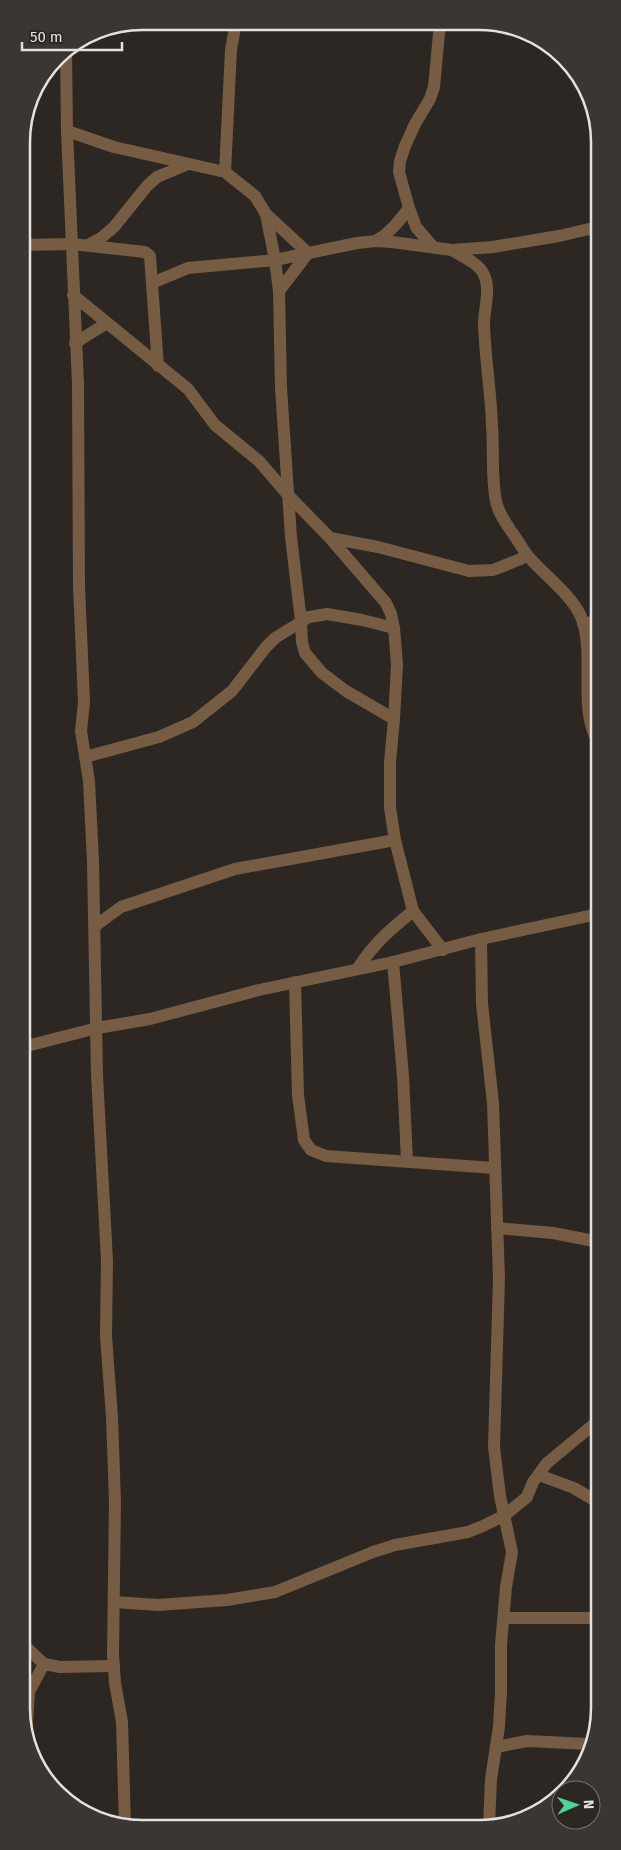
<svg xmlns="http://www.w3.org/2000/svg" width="621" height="1850" viewBox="0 0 621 1850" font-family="'Fira Sans',sans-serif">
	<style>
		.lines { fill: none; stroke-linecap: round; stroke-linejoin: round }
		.minor { stroke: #765c43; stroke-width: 12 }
		.rim { fill: none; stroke: #e4e1de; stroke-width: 2.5 }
	</style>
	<rect width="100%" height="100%" fill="#2c2722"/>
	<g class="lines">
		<g class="minor">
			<path d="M 66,49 L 67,131 L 78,384 L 79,586 L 84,702 L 81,731 L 89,781 L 93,861 L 97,1075 L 107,1261 L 106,1336 L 112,1417 L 115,1502 L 113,1654 L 115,1683 L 122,1722 L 125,1826"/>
			<path d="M 67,131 L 114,147 L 225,172 L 255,196 L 266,214 L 275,260 L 279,291 L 281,388 L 291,537 L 301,621 L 302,642 L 305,653 L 322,673 L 346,691 L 394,719"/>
			<path d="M 225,172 L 231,50 L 236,22"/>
			<path d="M 266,214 L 308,253 L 279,291"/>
			<path d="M 376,241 C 391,232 399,221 409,208"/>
			<path d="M 22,245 L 72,244 L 145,252 L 150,256 L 158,366"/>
			<path d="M 88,245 L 101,238 L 114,227 L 147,186 L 157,177 L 188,164"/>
			<path d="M 433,247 L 416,227 L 409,208 L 399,172 L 400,161 L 405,146 L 415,124 L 430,99 L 434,87 L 440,23"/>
			<path d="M 452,250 C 463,257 479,263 484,275 C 491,289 484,309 484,324 C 485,358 491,392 492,426 C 494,451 491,476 496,501 C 498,512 505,522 511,531 C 517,539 522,548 528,556 C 543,574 564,588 577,609 C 599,644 576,707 598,741"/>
			<path d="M 152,283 L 188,268 L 275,260 L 357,243 L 376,241 L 392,242 L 452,250 L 493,247 L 559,236 L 598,227"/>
			<path d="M 73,295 L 188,389 L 215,425 L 259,461 L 289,496 L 330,538 L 386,603 L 391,614 L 394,628 L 397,664 L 394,719 L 390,762 L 390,808 L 395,840 L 413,911 L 443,950"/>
			<path d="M 75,343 L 107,323"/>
			<path d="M 330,538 L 378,547 L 469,571 L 493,570 L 528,556"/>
			<path d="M 583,623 L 598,622"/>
			<path d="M 85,757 L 159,737 L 193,722 L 232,691 L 266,647 L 275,638 L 309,617 L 327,614 L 362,620 L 394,628"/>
			<path d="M 95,926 L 121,907 L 235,869 L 395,840"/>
			<path d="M 481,939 L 482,1004 L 493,1103 L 499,1278 L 494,1447 L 500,1496 L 512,1552 L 506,1587 L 501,1645 L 501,1692 L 499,1727 L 491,1779 L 489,1826"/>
			<path d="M 393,962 L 403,1076 L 407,1161"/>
			<path d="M 358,968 C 374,943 391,929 413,911"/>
			<path d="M 295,982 L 298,1095 L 304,1140 L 311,1150 L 326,1156 L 494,1168"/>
			<path d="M 23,1047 L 97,1028 L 150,1019 L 259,990 L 393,962 L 481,939 L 598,914"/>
			<path d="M 497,1228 L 553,1233 L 599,1242"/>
			<path d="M 539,1475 L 574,1488 L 599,1503"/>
			<path d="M 114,1602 L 158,1605 L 227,1600 L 275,1592 L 373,1552 L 395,1545 L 468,1532 L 483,1526 L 505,1515 L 527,1497 L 533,1482 L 547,1463 L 599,1420"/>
			<path d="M 504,1618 L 599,1618"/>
			<path d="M 24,1645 L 44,1664"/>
			<path d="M 26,1736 L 29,1692 L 44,1664 L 60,1667 L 114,1666"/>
			<path d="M 496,1747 L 527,1741 L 589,1744 L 593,1743"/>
		</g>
	</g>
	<path d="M0 0H621V1850H0ZM142 30H479A112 112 0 0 1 591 142V1708A112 112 0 0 1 479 1820H142A112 112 0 0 1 30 1708V142A112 112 0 0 1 142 30Z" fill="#3b3631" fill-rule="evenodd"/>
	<path class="rim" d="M142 30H479A112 112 0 0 1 591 142V1708A112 112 0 0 1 479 1820H142A112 112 0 0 1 30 1708V142A112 112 0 0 1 142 30Z"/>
	<g transform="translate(576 1805) rotate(88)"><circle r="24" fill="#2c2722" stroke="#76716d"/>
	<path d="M0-4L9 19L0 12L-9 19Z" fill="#4dd39a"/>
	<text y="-8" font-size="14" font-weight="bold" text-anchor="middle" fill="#e4e1de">N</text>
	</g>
	<path d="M22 42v8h100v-8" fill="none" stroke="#e4e1de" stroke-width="2.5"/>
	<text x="30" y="42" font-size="15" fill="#e4e1de" stroke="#2c2722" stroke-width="4" paint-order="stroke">50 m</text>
</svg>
